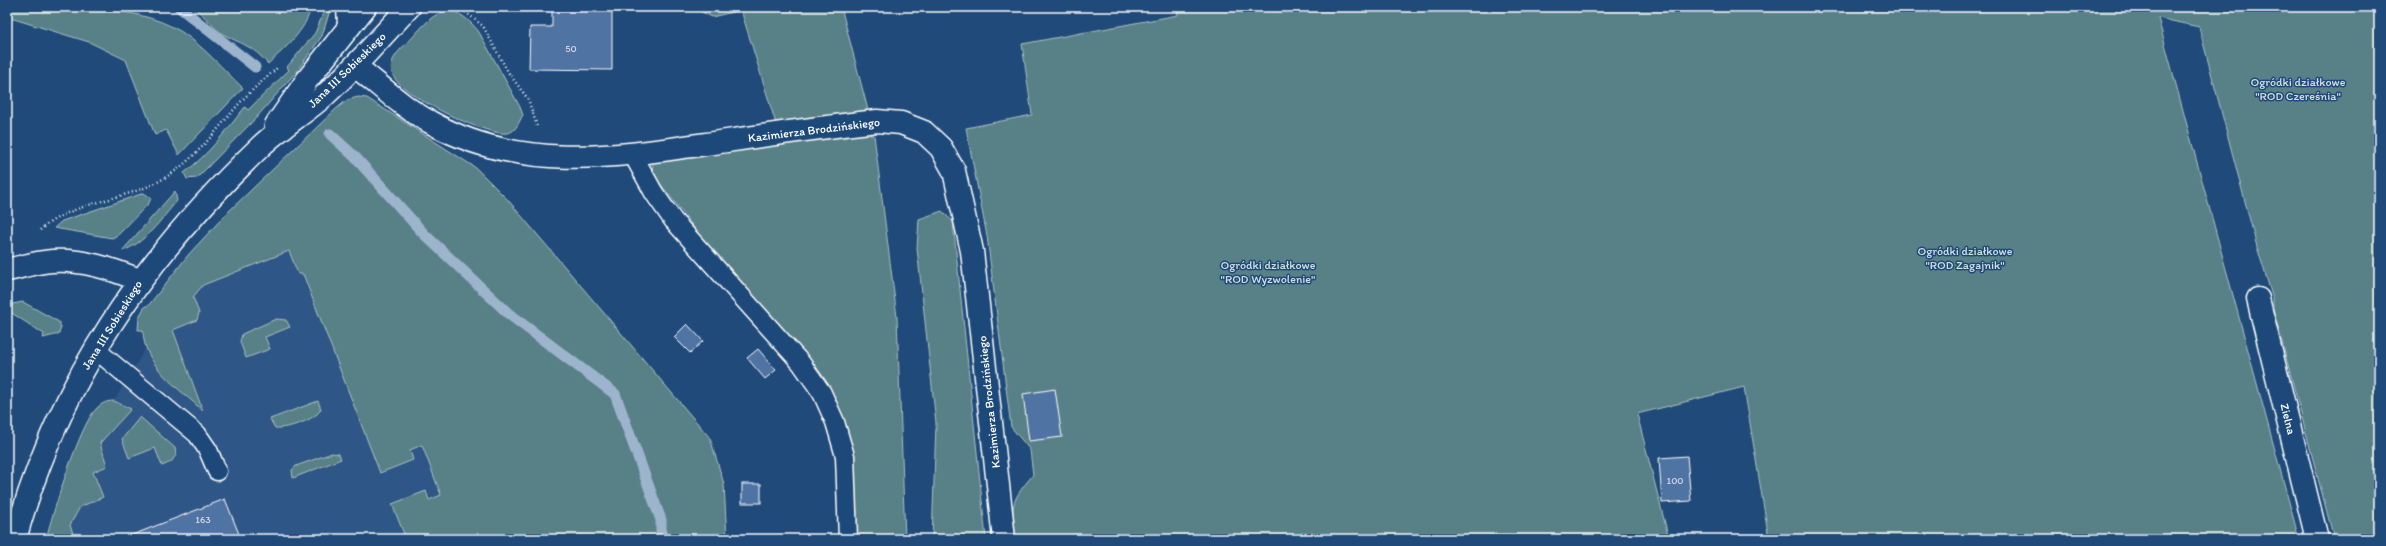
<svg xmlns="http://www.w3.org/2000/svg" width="2386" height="546" viewBox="0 0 2386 546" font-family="Itim,sans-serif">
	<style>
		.built { fill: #2e5686 }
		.green { fill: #598187; stroke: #acc0c3 }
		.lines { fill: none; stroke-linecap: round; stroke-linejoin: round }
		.stream { stroke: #9db4cd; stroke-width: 11 }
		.building { fill: #5073a2; stroke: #fff }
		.service-casing { stroke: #fff; stroke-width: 21 }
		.minor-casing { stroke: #fff; stroke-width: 25 }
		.tertiary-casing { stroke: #fff; stroke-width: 25 }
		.secondary-casing { stroke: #fff; stroke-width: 25 }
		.path { stroke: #fff; stroke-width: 2.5; stroke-dasharray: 1 3; stroke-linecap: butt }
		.service { stroke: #1f4a7a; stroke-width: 18 }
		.minor { stroke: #1f4a7a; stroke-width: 22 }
		.tertiary { stroke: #1f4a7a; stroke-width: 22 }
		.secondary { stroke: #1f4a7a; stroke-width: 22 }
		.labels { text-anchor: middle; stroke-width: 3; stroke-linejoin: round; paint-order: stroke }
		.number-label { font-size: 10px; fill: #d3dce8 }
		.street-label { font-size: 12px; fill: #fff; stroke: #1f4a7a }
		.park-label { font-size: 12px; fill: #d6e0e1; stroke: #1f4a7a }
	</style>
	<rect width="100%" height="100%" fill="#1f4a7a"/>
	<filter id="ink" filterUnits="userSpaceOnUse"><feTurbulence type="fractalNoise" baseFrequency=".025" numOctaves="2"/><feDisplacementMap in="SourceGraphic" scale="8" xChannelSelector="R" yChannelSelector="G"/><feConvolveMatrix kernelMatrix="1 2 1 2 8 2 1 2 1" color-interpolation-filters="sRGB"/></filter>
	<g filter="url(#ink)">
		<path class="built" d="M 260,180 L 424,436 L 448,499 L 436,539 L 46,539 L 65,477 L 90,417 L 97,408 L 105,402 L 114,401 L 145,349 L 143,330 L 138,330 L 138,325 L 145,306 L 148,306 L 189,254 Z"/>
		<g class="green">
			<path d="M 7,7 C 61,7 133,3 180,31 C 199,42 226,72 243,88 L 179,155 L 166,130 L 155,135 L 126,60 L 89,42 L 7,17 Z"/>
			<path d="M 193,7 L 311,7 C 306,31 285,48 268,64 C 251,44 242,45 221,33 C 211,26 204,14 193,7 Z"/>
			<path d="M 326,7 L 331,7 L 322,36 L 297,71 L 256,118 L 197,178 L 187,179 L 184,173 C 209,154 226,131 245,107 L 248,110 L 289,70 L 287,67 L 315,33 Z"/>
			<path d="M 692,7 L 841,7 L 869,114 L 776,124 L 741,10 L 712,17 Z"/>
			<path d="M 1177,7 L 2379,7 L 2379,539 L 2334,539 L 2273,308 L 2273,299 L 2257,247 L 2199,27 L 2158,18 L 2299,539 L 1769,539 L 1744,387 L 1637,414 L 1669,539 L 1016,539 C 1010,506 1011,500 1033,475 L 1030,450 L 1011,427 L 987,236 L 966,128 L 1032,115 L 1022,44 L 1178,15 Z"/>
			<path d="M 450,10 C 463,14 471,22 479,32 L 520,107 L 523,115 C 519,121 517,131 508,133 C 487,137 397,94 392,73 C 388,58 403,47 412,38 C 423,26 433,12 450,10 Z"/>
			<path d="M 358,97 L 367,98 L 476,168 L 508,200 L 710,438 L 724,484 L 727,539 L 406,539 L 392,504 L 426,491 L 429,500 L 441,495 L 422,445 L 410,450 L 413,460 L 380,473 L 303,274 L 298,274 L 289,251 L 203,285 L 193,297 L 199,313 L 197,320 L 173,330 L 203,411 C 179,388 143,366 143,330 L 138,330 L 139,317 L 145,306 L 148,306 L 189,254 L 227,213 L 336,109 L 347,100 Z"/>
			<path d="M 846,134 L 874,135 L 897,317 L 905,539 L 853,539 L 843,423 L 653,174 L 652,162 Z"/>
			<path d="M 175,191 L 177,201 C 161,219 145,244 122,251 Z"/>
			<path d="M 144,193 L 151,198 L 149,203 L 118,235 L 112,238 L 54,228 L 62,221 Z"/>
			<path d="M 942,211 L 953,222 L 986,539 L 932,539 L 936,423 L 917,248 L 919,219 Z"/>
			<path d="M 23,302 L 59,322 L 61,327 L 59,334 L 43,338 L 44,334 L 7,310 L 7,305 Z"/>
			<path d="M 276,319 L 286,320 L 290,327 L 265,337 L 270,349 L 246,358 L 240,342 L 242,334 Z"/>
			<path d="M 114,401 L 131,409 L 100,443 L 107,466 L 93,472 L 103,497 L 80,507 L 70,525 L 75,539 L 46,539 C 52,515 81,421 97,408 C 102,403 107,401 114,401 Z"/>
			<path d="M 318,401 L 321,409 C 316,420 287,429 275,428 L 270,419 Z"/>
			<path d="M 140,417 L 175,448 L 176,455 L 171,462 L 162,466 L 155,448 L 129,458 L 122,439 Z"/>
			<path d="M 332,453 L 339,454 L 341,459 L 293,478 L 292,470 L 296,466 Z"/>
		</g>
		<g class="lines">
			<g class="stream">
				<path d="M 179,7 L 255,67"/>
				<path d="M 330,134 L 355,157 L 424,234 L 509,314 L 615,394 L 661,520 L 661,539"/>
			</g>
		</g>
		<g class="building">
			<path d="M 552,7 L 612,7 L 612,70 L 529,69 L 530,27 L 552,27 Z"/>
			<path d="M 687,324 L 703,341 L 690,353 L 674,337 Z"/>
			<path d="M 758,349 L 776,370 L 765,379 L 747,358 Z"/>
			<path d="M 1055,389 L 1062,437 L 1029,441 L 1023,394 Z"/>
			<path d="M 1687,456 L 1691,501 L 1662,503 L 1659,458 Z"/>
			<rect x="742" y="484" width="19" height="19"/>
			<path d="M 225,499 L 241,539 L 122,539 Z"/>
			<rect x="746" y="537" width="15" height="2"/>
		</g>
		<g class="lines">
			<g class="service-casing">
				<g id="service">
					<path d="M 633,155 L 654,193 L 673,220 L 801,363 L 822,393 L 835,422 L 845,456 L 848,539"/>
					<path d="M 95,349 L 197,434 L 208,450 L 217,471"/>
				</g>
			</g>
			<g class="minor-casing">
				<g id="minor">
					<path d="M 355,66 C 380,85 402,107 430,122 C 522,174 622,156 720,142 C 773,134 825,127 877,121 L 901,123 L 924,132 L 941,148 L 954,171 L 972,251 L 1004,539"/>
					<path d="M 7,270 C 22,267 37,262 52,261 C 82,259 112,269 139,280"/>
					<path d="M 2258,299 L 2317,539"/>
				</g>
			</g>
			<g class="tertiary-casing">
				<g id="tertiary">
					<path d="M 276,125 L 307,80 L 365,7"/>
					<path d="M 15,539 C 59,380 143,259 261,146 C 281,127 305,113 325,95 C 355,68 381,37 409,7"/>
				</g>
			</g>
			<g class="secondary-casing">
				<path id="secondary" d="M 348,7 L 349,26"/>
			</g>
			<g class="path">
				<path d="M 459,7 L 483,26 L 508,72 L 528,99 L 537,126"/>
				<path d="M 40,230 C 73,201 124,201 161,180 C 193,162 214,133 237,106 C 249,92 264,80 277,68"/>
			</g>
			<use href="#service" class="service"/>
			<use href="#minor" class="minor"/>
			<use href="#tertiary" class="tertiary"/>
			<use href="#secondary" class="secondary"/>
		</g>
	</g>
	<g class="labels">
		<g class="number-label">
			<text x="571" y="52">50</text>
			<text x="1675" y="484">100</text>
			<text x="203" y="523">163</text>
		</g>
		<g class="street-label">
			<text transform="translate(347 70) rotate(-44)" y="4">Jana III Sobieskiego</text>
			<text transform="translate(814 130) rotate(-7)" y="4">Kazimierza Brodzińskiego</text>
			<text transform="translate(112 325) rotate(-58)" y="4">Jana III Sobieskiego</text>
			<text transform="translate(989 402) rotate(-96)" y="4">Kazimierza Brodzińskiego</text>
			<text transform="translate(2288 419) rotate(76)" y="4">Zielna</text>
		</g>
		<g class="park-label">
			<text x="2298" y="86">Ogródki działkowe<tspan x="2298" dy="14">"ROD Czereśnia"</tspan></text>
			<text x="1965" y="255">Ogródki działkowe<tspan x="1965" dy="14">"ROD Zagajnik"</tspan></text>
			<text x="1268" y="269">Ogródki działkowe<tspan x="1268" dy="14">"ROD Wyzwolenie"</tspan></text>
		</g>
	</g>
	<rect width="2386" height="546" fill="none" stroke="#1f4a7a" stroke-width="24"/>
	<rect x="12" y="12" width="2362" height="522" fill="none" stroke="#fff" stroke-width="1.5" filter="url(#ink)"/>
</svg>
